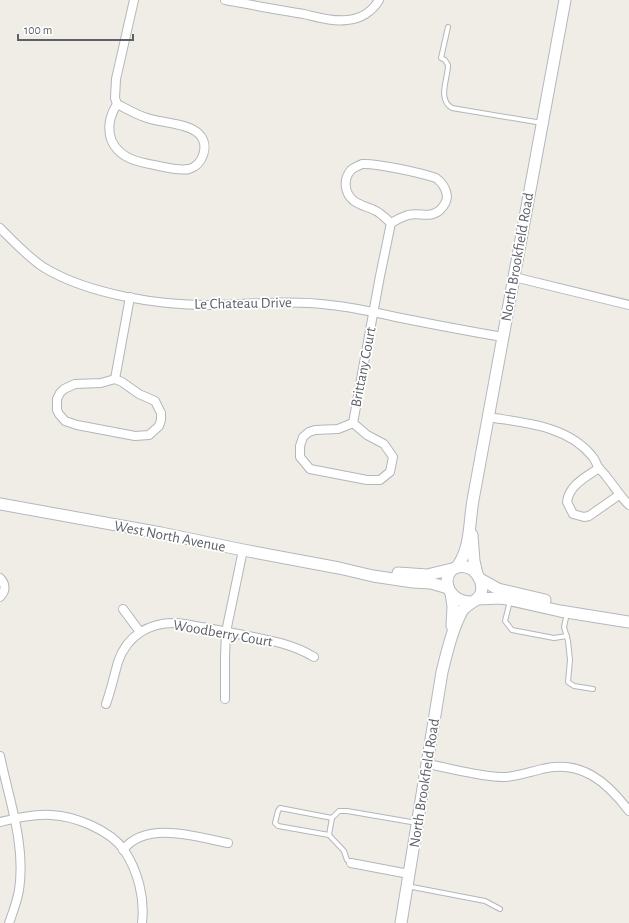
<svg xmlns="http://www.w3.org/2000/svg" width="629" height="923" viewBox="0 0 629 923" font-family="'Alegreya Sans',sans-serif">
	<style>
		.lines { fill: none; stroke-linecap: round; stroke-linejoin: round }
		.lane-casing { stroke: #b3b6ba; stroke-width: 6 }
		.street-casing { stroke: #b3b6ba; stroke-width: 10 }
		.secondary-casing { stroke: #b4b8bd; stroke-width: 13 }
		.lane { stroke: #fff; stroke-width: 4 }
		.street { stroke: #fff; stroke-width: 8 }
		.secondary { stroke: #fff; stroke-width: 11 }
		.labels { text-anchor: middle; stroke-width: 3.5; stroke-linejoin: round; paint-order: stroke }
		.street-label { font-size: 15px; fill: #5d6166; stroke: #fff }
	</style>
	<rect width="100%" height="100%" fill="#efede5"/>
	<g class="lines">
		<g class="lane-casing">
			<g id="lane">
				<path d="M 448,27 L 441,58 L 445,60 L 448,65 C 448,79 437,99 452,108 L 542,123"/>
				<path d="M 510,601 L 505,621 L 512,630 L 554,638 L 567,636"/>
				<path d="M 567,613 L 564,627 L 568,641 L 570,660 L 568,682 L 574,686 L 593,689"/>
				<path d="M 332,818 L 339,811 L 347,811 L 417,823"/>
				<path d="M 329,835 L 332,818 L 280,808 L 278,811 L 275,823 L 278,826 L 329,835 L 344,851 L 347,860 L 351,863"/>
				<path d="M 407,886 L 485,901 L 500,909"/>
			</g>
		</g>
		<g class="street-casing">
			<g id="street">
				<path d="M 225,0 C 252,5 278,10 304,14 C 317,17 333,22 347,20 C 360,19 372,12 379,0"/>
				<path d="M 117,104 C 127,109 137,115 147,118 C 162,123 188,123 199,134 C 210,145 203,165 189,169 C 180,171 168,168 159,166 C 149,164 136,162 127,157 C 106,145 105,123 117,104 Z"/>
				<path d="M 117,104 L 115,98 L 116,79 L 134,0"/>
				<path d="M 362,164 C 377,163 421,173 436,178 C 443,183 446,188 447,196 C 447,202 444,206 440,210 C 430,219 420,212 408,215 C 402,217 396,220 391,223 C 386,219 382,214 376,211 C 369,207 361,206 354,201 C 344,193 343,179 351,170 C 354,167 358,166 362,164 Z"/>
				<path d="M 0,228 C 14,242 27,256 43,267 C 89,295 162,306 215,305 C 254,304 292,300 330,305 C 352,307 374,312 396,317 C 431,324 467,331 503,337"/>
				<path d="M 514,277 L 629,305"/>
				<path d="M 115,379 L 122,382 L 139,394 L 155,401 L 161,413 L 161,420 L 159,426 L 149,435 L 135,436 L 77,425 L 65,421 L 59,414 L 57,410 L 57,399 L 60,393 L 64,389 L 75,384 L 101,383 Z"/>
				<path d="M 115,379 L 130,297"/>
				<path d="M 488,417 C 524,423 567,425 592,456 C 595,459 596,463 598,467 C 600,470 604,473 606,476 C 614,486 620,496 629,505"/>
				<path d="M 353,423 L 367,435 L 384,444 L 393,457 L 390,472 L 380,480 L 367,480 L 310,469 L 300,457 L 300,446 L 303,437 L 309,432 L 315,430 L 338,429 Z"/>
				<path d="M 353,423 L 380,276 L 391,223"/>
				<path d="M 599,468 C 586,477 569,485 567,502 L 573,514 L 584,517 L 589,516 L 619,495"/>
				<path d="M 0,578 C 6,584 6,591 0,597"/>
				<path d="M 123,609 L 140,632"/>
				<path d="M 225,699 L 225,657 L 226,632 L 243,550"/>
				<path d="M 106,704 C 111,690 114,676 118,662 C 127,635 150,622 177,623 C 198,626 218,630 238,634 C 264,639 291,643 314,657"/>
				<path d="M 0,756 C 9,800 26,845 19,890 C 17,902 13,912 9,923"/>
				<path d="M 427,764 C 450,768 481,777 503,777 C 516,777 529,772 542,769 C 581,759 607,782 629,811"/>
				<path d="M 0,822 C 17,818 34,814 51,815 C 75,816 110,830 124,850 C 138,871 145,898 142,923"/>
				<path d="M 123,850 C 146,820 197,837 228,843"/>
				<path d="M 351,863 L 409,874"/>
			</g>
		</g>
		<g class="secondary-casing">
			<g id="secondary">
				<path d="M 0,504 L 161,533 L 243,550 L 339,568 L 373,576 L 413,582 L 431,583 L 448,588"/>
				<path d="M 472,535 L 474,561 L 477,574"/>
				<path d="M 457,567 C 471,548 469,523 473,500 L 565,0"/>
				<path d="M 398,573 L 427,575 L 452,569"/>
				<path d="M 480,579 L 498,589 L 545,600"/>
				<path d="M 451,593 L 453,606 L 452,626"/>
				<path d="M 477,599 L 500,598 L 507,599 L 560,611 L 629,622"/>
				<path d="M 401,923 L 442,672 C 447,652 452,630 462,611 C 467,603 478,602 481,593 C 483,587 481,581 478,576 C 475,571 471,568 466,567 C 440,562 440,601 471,602"/>
			</g>
		</g>
		<use href="#lane" class="lane"/>
		<use href="#street" class="street"/>
		<use href="#secondary" class="secondary"/>
	</g>
	<g class="labels">
		<g class="street-label">
			<text transform="translate(517 257) rotate(-80)" y="5">North Brookfield Road</text>
			<text transform="translate(243 303) rotate(-1)" y="5">Le Chateau Drive</text>
			<text transform="translate(363 367) rotate(-79)" y="5">Brittany Court</text>
			<text transform="translate(170 536) rotate(11)" y="5">West North Avenue</text>
			<text transform="translate(223 633) rotate(10)" y="5">Woodberry Court</text>
			<text transform="translate(424 783) rotate(-81)" y="5">North Brookfield Road</text>
		</g>
	</g>
	<path d="M18 34v6h115v-6" fill="none" stroke="#5d6166" stroke-width="2"/>
	<text x="24" y="34" font-size="12" fill="#5d6166" stroke="#ffffff" stroke-width="3" paint-order="stroke">100 m</text>
</svg>
